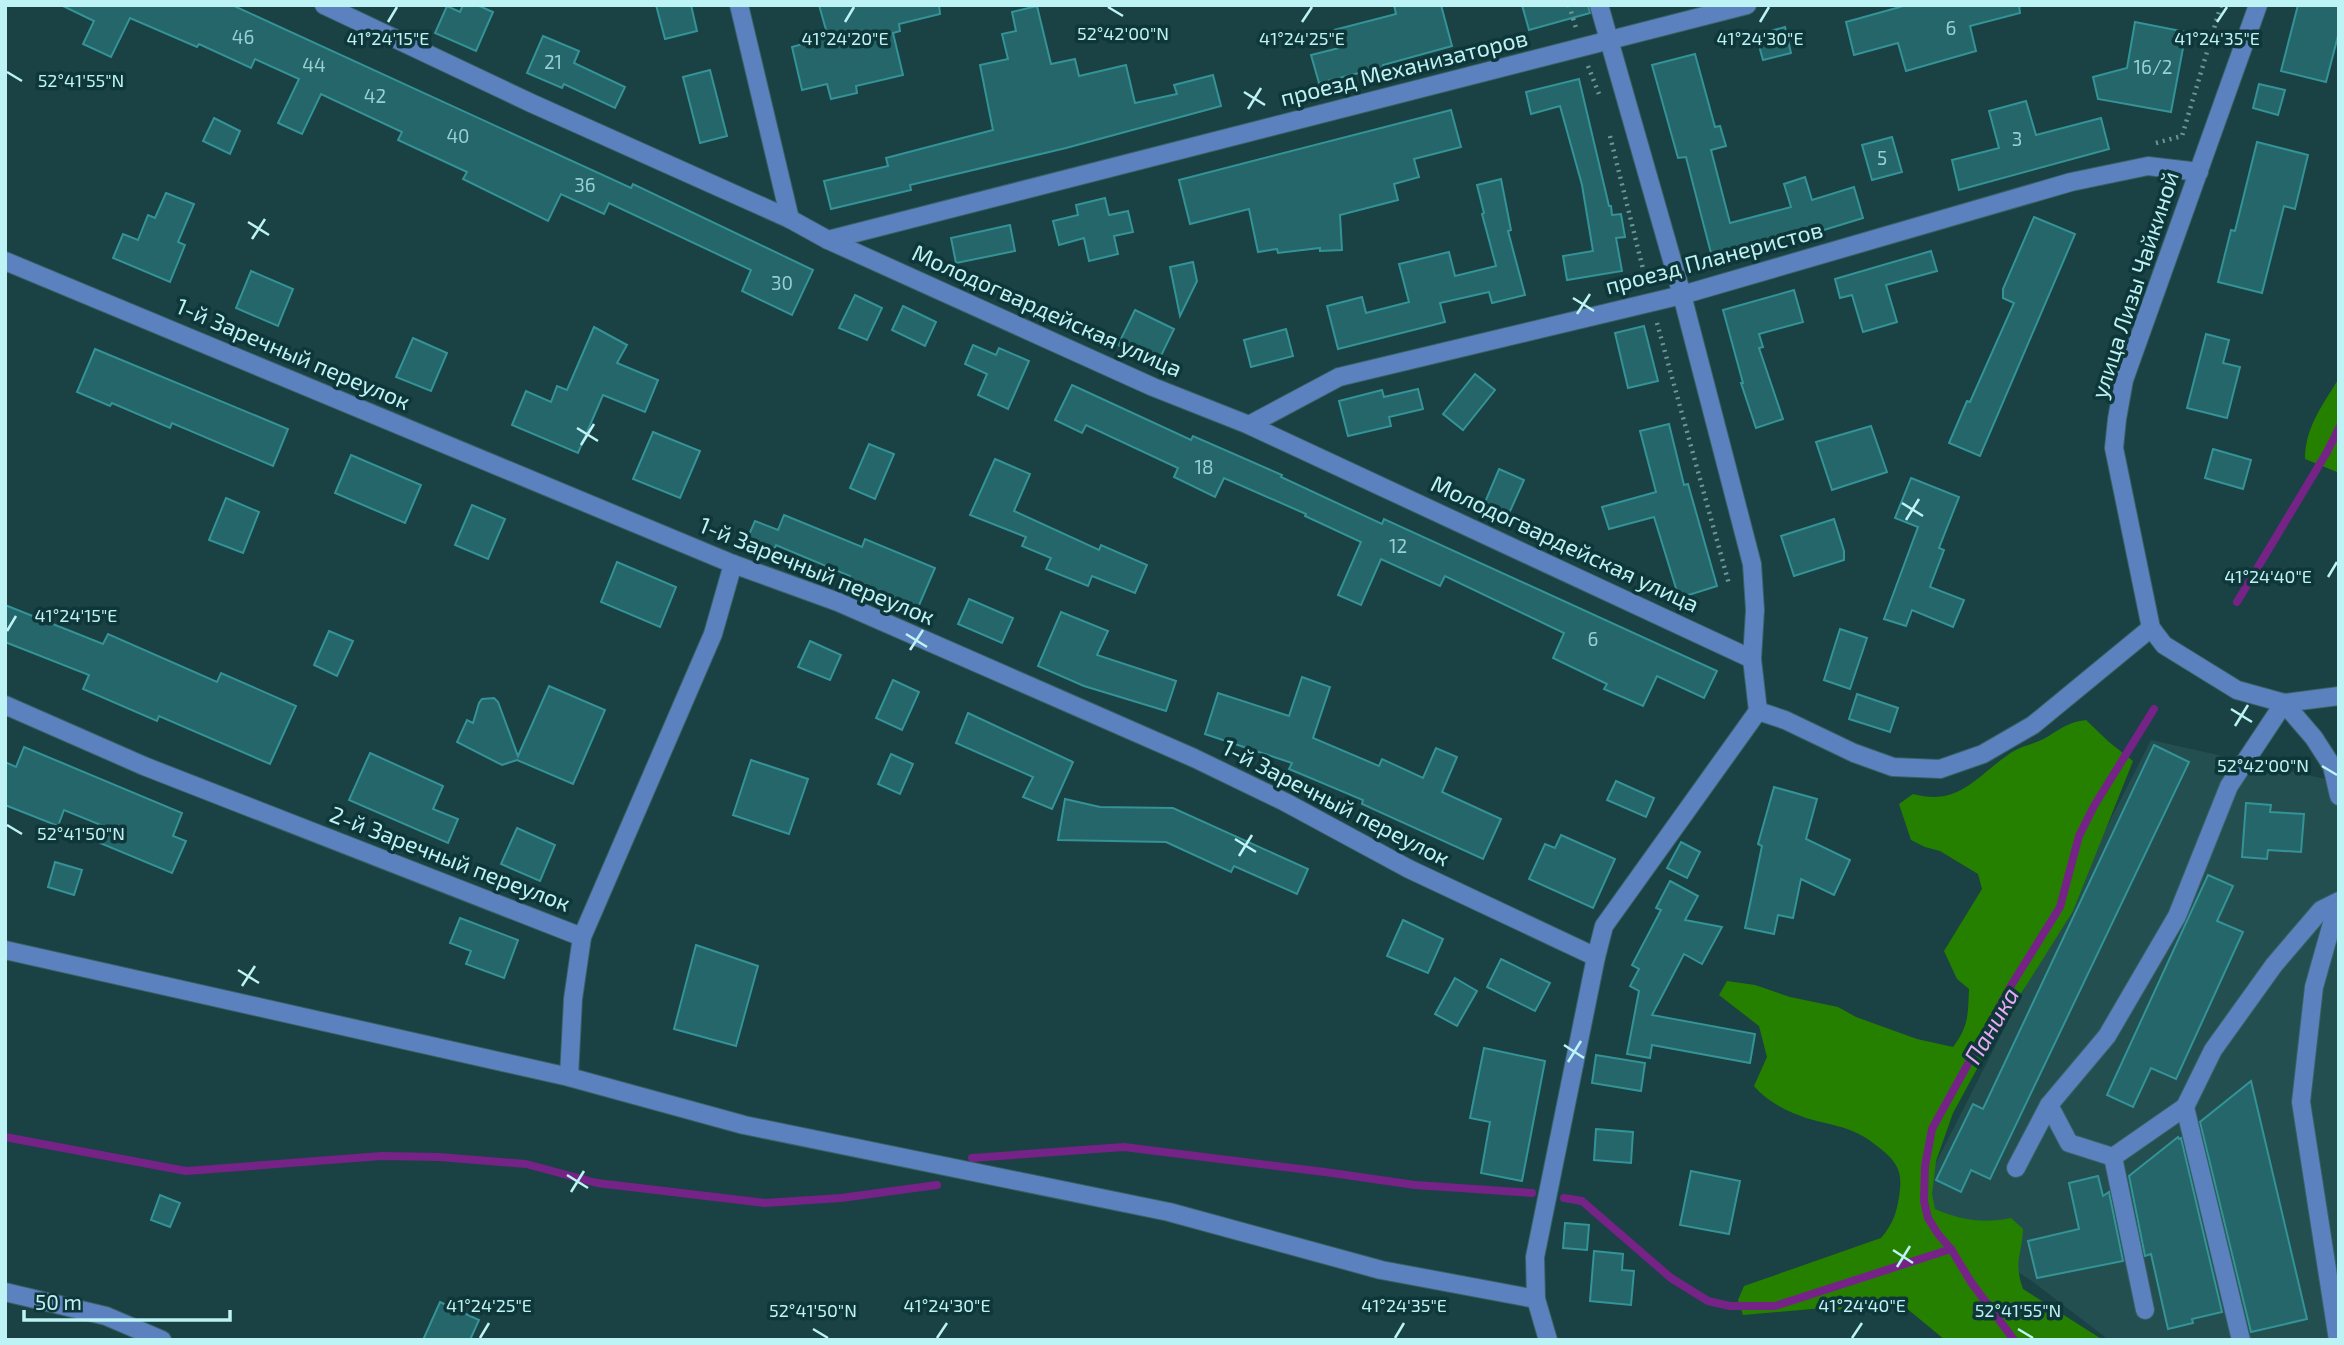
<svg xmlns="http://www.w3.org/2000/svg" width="2344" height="1345" viewBox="0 0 2344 1345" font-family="'Exo 2',sans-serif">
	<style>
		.built { fill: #244f51 }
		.forest { fill: #268000 }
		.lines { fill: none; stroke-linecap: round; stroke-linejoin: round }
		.stream { stroke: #752387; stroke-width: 8 }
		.building { fill: #246669; stroke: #349397; stroke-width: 2 }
		.minor-casing { stroke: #376163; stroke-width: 20 }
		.path { stroke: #699799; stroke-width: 4.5; stroke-dasharray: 2 5; stroke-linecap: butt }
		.minor { stroke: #5b81be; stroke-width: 18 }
		.ticks { fill: none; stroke: #bdf3f5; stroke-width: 2.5 }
		.labels { text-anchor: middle; stroke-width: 7; stroke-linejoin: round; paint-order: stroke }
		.number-label { font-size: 19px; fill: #97d0d2 }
		.street-label { font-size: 23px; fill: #bdf3f5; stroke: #0f3638 }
		.water-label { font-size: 24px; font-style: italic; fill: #e7abf5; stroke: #0f3638 }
		.ticks-label { font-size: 18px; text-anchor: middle; fill: #bdf3f5; stroke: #0f3638; stroke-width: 7; stroke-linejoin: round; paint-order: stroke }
	</style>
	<rect width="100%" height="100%" fill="#1a4143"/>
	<path class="built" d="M 2151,740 L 2339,782 L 2339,1340 L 2109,1340 L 2029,1279 L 1913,1208 Z"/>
	<g class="forest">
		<path d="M 2339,378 L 2339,472 L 2337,472 L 2305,459 C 2305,427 2323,405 2339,378 Z"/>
		<path d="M 2086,720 L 2109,742 L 2133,761 L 2073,911 L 1997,1032 L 1953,1113 L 1936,1161 L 1932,1194 L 1935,1209 C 1960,1220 1984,1224 2011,1218 L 2023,1229 C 2022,1256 2013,1260 2023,1289 L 2103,1340 L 1945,1340 L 1893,1297 L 1845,1310 L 1823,1308 L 1743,1315 L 1738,1300 L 1744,1286 L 1881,1238 C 1894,1223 1898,1209 1900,1189 C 1902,1171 1896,1161 1881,1149 C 1848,1121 1828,1128 1793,1113 C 1778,1106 1765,1099 1754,1086 L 1767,1057 L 1759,1026 L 1719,995 L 1727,981 L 1755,985 L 1790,997 L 1838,1007 L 1856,1017 L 1917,1039 L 1953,1047 C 1969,1026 1968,1014 1969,989 L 1957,979 L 1944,951 L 1982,889 L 1978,874 L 1940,851 L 1925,847 L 1911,840 L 1899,804 L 1913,794 C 1960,807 1977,775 2012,752 C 2023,745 2036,744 2047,737 C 2062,728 2068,722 2086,720 Z"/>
	</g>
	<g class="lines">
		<g class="stream">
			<path d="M 2237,602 L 2327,452 L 2339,428"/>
			<path d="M 5,1137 L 186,1171 L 382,1156 L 439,1157 L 526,1164 L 597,1183 L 765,1203 L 841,1198 L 937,1185"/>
			<path d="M 972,1158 L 1124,1147 L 1325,1172 L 1415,1185 L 1532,1193"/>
			<path d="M 1564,1198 L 1582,1201 L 1671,1278 L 1708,1301 L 1730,1306 L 1775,1306 L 1951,1249"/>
			<path d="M 2014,1340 L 1971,1282 L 1951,1249 L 1938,1234 L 1928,1218 L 1924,1201 L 1925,1166 L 1932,1129 L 2012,984 L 2060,907 L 2079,836 L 2094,806 L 2154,709"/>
		</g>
	</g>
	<g class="building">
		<path d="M 61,5 L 232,5 L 631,188 L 633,184 L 813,270 L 792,315 L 742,291 L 751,270 L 609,203 L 604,214 L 561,194 L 548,221 L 463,179 L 467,172 L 398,140 L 402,132 L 321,94 L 302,134 L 278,123 L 299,79 L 255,59 L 251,68 L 199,44 L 197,47 L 130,18 L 111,57 L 83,44 L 94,21 Z"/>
		<path d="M 463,5 L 477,5 L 493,12 L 476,51 L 435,33 L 447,6 L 460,12 Z"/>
		<path d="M 656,5 L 691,5 L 697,31 L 665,39 Z"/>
		<path d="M 819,5 L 939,5 L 940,14 L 899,24 L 900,31 L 893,33 L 903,75 L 856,86 L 857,93 L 831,99 L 827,84 L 802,90 L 792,47 L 828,37 Z"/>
		<path d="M 1394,5 L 1441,5 L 1452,46 L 1383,65 L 1383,67 L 1319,83 L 1311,55 L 1339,48 L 1334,30 L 1396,14 Z"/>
		<path d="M 1522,5 L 1588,5 L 1590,13 L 1529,30 Z"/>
		<path d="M 1907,5 L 2019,5 L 2020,13 L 1970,26 L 1976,51 L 1906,71 L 1898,43 L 1854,55 L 1846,22 Z"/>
		<path d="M 2298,5 L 2339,5 L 2339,32 L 2326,82 L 2281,71 Z"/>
		<path d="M 1037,6 L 1051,64 L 1075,59 L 1079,76 L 1126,65 L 1135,103 L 1177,94 L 1174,85 L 1213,75 L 1221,106 L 1066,148 L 910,185 L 911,190 L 831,209 L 824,181 L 888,166 L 886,158 L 993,130 L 980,65 L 1008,59 L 1002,34 L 1016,31 L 1012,12 Z"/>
		<path d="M 2135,22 L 2186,32 L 2171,112 L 2098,99 L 2093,77 L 2127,68 Z"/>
		<path d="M 1785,27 L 1791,53 L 1763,60 L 1756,35 Z"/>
		<path d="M 543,36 L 579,51 L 574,63 L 625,87 L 615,108 L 564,84 L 562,88 L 527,73 Z"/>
		<path d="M 1695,54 L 1715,127 L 1720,126 L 1726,146 L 1711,150 L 1730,223 L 1791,207 L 1784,184 L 1805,177 L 1812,200 L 1854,187 L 1863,218 L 1801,237 L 1800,234 L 1712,257 L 1686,157 L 1678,158 L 1652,65 Z"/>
		<path d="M 710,70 L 727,136 L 700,143 L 683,77 Z"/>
		<path d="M 1579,79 L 1609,206 L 1611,206 L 1612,215 L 1621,214 L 1625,237 L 1616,238 L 1622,271 L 1567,280 L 1563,256 L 1593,251 L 1582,185 L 1560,106 L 1531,114 L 1526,92 Z"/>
		<path d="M 2259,84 L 2285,90 L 2278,115 L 2253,108 Z"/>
		<path d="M 2026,101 L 2036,135 L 2101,118 L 2109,149 L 1959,190 L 1952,160 L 1999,148 L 1989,111 Z"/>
		<path d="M 1451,110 L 1461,147 L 1414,159 L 1419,177 L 1394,184 L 1398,200 L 1340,215 L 1342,250 L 1320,251 L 1320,248 L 1278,253 L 1277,249 L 1258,252 L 1249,209 L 1190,224 L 1179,180 Z"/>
		<path d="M 214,118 L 240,131 L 230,154 L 203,141 Z"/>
		<path d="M 1892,137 L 1902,172 L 1872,180 L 1862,145 Z"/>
		<path d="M 2257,142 L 2308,155 L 2295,209 L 2284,206 L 2262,293 L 2218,282 L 2231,230 L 2235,231 Z"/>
		<path d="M 1501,179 L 1511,230 L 1508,231 L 1525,295 L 1492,303 L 1489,292 L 1440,303 L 1445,322 L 1338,349 L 1327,306 L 1362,297 L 1366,313 L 1409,302 L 1399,264 L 1449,252 L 1455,276 L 1496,266 L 1482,214 L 1484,213 L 1477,185 Z"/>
		<path d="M 166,193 L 194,204 L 178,242 L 185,245 L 170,282 L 113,258 L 123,234 L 138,240 L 148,215 L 155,218 Z"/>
		<path d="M 1105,198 L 1109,215 L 1128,211 L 1133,232 L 1114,236 L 1118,254 L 1089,261 L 1084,238 L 1059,245 L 1053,221 L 1078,215 L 1076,205 Z"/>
		<path d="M 2034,217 L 2075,234 L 1980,456 L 1949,443 L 1967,401 L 1970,402 L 2014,303 L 2003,298 L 2003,289 Z"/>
		<path d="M 1010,225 L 1015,251 L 956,263 L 951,238 Z"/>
		<path d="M 1931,251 L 1937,271 L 1886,285 L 1897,322 L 1863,332 L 1852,295 L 1840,298 L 1835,279 Z"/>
		<path d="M 1193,262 L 1197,281 L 1180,316 L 1170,267 Z"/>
		<path d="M 251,271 L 293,289 L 278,326 L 236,308 Z"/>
		<path d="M 1794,290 L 1803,322 L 1759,334 L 1763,347 L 1759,348 L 1783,419 L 1756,428 L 1741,383 L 1743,383 L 1723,310 Z"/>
		<path d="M 855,295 L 882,308 L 867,340 L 839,328 Z"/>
		<path d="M 903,306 L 936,322 L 925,346 L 892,330 Z"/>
		<path d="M 1135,310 L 1174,329 L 1157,364 L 1118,345 Z"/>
		<path d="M 1644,326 L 1658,381 L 1628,388 L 1615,333 Z"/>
		<path d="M 594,327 L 627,345 L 617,363 L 658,380 L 645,412 L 603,395 L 578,453 L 512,425 L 526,391 L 551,402 L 557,386 L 567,390 Z"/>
		<path d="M 1286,329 L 1293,356 L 1251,367 L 1244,340 Z"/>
		<path d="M 2206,334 L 2229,340 L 2223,363 L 2240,367 L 2227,418 L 2187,408 Z"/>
		<path d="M 413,338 L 447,353 L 431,391 L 396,377 Z"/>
		<path d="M 973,345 L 996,355 L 999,348 L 1029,361 L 1008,409 L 978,395 L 987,374 L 965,364 Z"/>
		<path d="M 95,349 L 288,429 L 273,466 L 172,423 L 170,428 L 112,403 L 110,406 L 77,392 Z"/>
		<path d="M 1475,374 L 1495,390 L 1463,430 L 1443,414 Z"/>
		<path d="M 1072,385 L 1191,440 L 1193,436 L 1282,475 L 1281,477 L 1382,524 L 1384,519 L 1717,671 L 1704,698 L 1657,676 L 1643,706 L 1604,689 L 1607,684 L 1553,658 L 1564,633 L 1445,576 L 1440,586 L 1381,559 L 1361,605 L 1338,595 L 1361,542 L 1305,516 L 1306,514 L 1224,478 L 1215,497 L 1174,477 L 1178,468 L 1086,425 L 1082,433 L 1055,420 Z"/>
		<path d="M 1418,389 L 1423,409 L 1389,417 L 1391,426 L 1348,436 L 1339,401 L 1382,390 L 1384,397 Z"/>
		<path d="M 1669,424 L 1684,485 L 1688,484 L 1717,586 L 1679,598 L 1654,517 L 1609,529 L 1602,507 L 1656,492 L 1640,431 Z"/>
		<path d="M 1871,426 L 1887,472 L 1832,490 L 1816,442 Z"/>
		<path d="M 653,432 L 700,451 L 680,498 L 633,479 Z"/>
		<path d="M 869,444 L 894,454 L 875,499 L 850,488 Z"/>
		<path d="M 2213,449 L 2251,460 L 2243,489 L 2205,478 Z"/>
		<path d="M 351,455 L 421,485 L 405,523 L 335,493 Z"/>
		<path d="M 995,459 L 1030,474 L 1014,511 L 1099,550 L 1101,545 L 1147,565 L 1135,593 L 1092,576 L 1088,586 L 1046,569 L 1051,558 L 1022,546 L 1026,537 L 970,515 Z"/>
		<path d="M 1499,469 L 1524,480 L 1507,518 L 1483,507 Z"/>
		<path d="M 1911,478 L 1959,497 L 1939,548 L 1944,550 L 1930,587 L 1964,600 L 1953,627 L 1912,610 L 1906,626 L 1884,619 L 1918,527 L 1895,518 Z"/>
		<path d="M 226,498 L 259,512 L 243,553 L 209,540 Z"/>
		<path d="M 472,505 L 505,519 L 488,559 L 455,545 Z"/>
		<path d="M 784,515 L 862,547 L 865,539 L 935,568 L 917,610 L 848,581 L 850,576 L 776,545 L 771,558 L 744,546 L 755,521 L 778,530 Z"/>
		<path d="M 1834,519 L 1844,551 L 1844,560 L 1794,576 L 1781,536 Z"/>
		<path d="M 617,562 L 676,587 L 660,627 L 601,602 Z"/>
		<path d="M 969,599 L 1013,618 L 1002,643 L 958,624 Z"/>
		<path d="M 5,605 L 103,644 L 108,634 L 217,682 L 221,673 L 296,706 L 270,764 L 159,716 L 157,721 L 83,689 L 89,675 L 5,642 Z"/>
		<path d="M 1061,612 L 1108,631 L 1097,655 L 1176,681 L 1166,711 L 1084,686 L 1038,666 Z"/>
		<path d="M 1840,629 L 1867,638 L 1850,689 L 1824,680 Z"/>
		<path d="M 329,631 L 353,641 L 337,676 L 314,665 Z"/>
		<path d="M 810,641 L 841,655 L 830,680 L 798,667 Z"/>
		<path d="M 1302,677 L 1330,687 L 1313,738 L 1379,766 L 1382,759 L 1423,778 L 1436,748 L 1457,757 L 1442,792 L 1501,819 L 1483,859 L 1362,804 L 1363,800 L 1289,769 L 1292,763 L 1205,734 L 1218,693 L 1289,716 Z"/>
		<path d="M 893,680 L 919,692 L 902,730 L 876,718 Z"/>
		<path d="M 549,686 L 605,710 L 573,784 L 517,760 L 502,765 L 457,742 L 467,720 L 473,723 L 479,703 L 482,699 L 494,698 L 498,702 L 518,756 Z"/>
		<path d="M 1857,694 L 1898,708 L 1890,732 L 1849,719 Z"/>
		<path d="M 968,713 L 1073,762 L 1052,809 L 1023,797 L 1033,777 L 956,743 Z"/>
		<path d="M 2154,745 L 2189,762 L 1990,1179 L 1971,1170 L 1961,1192 L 1936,1180 L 1973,1104 L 1983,1109 Z"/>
		<path d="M 24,747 L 182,813 L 173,836 L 186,841 L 172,873 L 100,843 L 106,827 L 64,810 L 58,826 L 5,805 L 5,762 L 16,767 Z"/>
		<path d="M 370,753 L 443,786 L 433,809 L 458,819 L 448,843 L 349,800 Z"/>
		<path d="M 891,754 L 913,764 L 900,794 L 878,784 Z"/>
		<path d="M 751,760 L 808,779 L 789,834 L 733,815 Z"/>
		<path d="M 1616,781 L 1654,798 L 1646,817 L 1607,800 Z"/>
		<path d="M 1774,787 L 1817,799 L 1806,839 L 1850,860 L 1834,895 L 1801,879 L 1793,918 L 1778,915 L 1774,934 L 1745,928 L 1762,846 L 1758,844 Z"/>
		<path d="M 1065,799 L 1100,807 L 1173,808 L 1308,869 L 1297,894 L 1234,866 L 1231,872 L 1166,842 L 1058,840 Z"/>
		<path d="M 2246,803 L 2271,805 L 2270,812 L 2304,814 L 2301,852 L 2268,850 L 2267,859 L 2242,857 Z"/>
		<path d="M 517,828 L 555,845 L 540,881 L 501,864 Z"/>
		<path d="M 1561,835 L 1615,859 L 1593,908 L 1529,879 L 1545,844 L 1555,848 Z"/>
		<path d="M 1681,842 L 1700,852 L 1687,878 L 1667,868 Z"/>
		<path d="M 55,862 L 82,870 L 74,895 L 48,887 Z"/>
		<path d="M 2208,875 L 2233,886 L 2217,921 L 2243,932 L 2176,1079 L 2151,1068 L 2133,1107 L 2107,1095 Z"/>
		<path d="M 1670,881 L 1698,896 L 1685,920 L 1722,927 L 1702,964 L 1684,954 L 1652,1015 L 1755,1034 L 1750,1063 L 1652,1045 L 1650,1058 L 1627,1054 L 1639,991 L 1630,986 L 1639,969 L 1632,965 L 1661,910 L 1656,908 Z"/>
		<path d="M 460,918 L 518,940 L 504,978 L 466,964 L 471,951 L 450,943 Z"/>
		<path d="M 1403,920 L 1443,939 L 1428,973 L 1387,956 Z"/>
		<path d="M 696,945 L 758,966 L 736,1046 L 674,1029 Z"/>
		<path d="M 1501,959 L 1550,983 L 1535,1011 L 1487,987 Z"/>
		<path d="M 1455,978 L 1477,991 L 1457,1026 L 1435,1014 Z"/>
		<path d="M 1484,1048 L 1545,1061 L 1522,1181 L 1481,1173 L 1490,1122 L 1470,1118 Z"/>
		<path d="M 1596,1055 L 1645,1063 L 1641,1091 L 1592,1083 Z"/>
		<path d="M 2251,1081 L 2307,1319 L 2251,1332 L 2200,1122 Z"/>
		<path d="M 1596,1129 L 1633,1132 L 1631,1163 L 1594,1160 Z"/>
		<path d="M 2178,1137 L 2179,1139 L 2181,1138 L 2222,1312 L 2192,1319 L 2193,1323 L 2168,1329 L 2151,1254 L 2145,1256 L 2129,1176 Z"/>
		<path d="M 1691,1171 L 1740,1181 L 1729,1234 L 1680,1225 Z"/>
		<path d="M 2098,1176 L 2103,1196 L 2109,1192 L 2123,1261 L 2037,1278 L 2028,1241 L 2079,1229 L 2069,1183 Z"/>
		<path d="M 160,1195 L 180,1203 L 170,1227 L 151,1220 Z"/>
		<path d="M 1565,1223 L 1589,1225 L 1587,1250 L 1563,1248 Z"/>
		<path d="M 1594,1251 L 1623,1254 L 1622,1270 L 1634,1271 L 1631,1305 L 1590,1301 Z"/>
		<path d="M 440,1302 L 479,1320 L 470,1340 L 423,1340 Z"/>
	</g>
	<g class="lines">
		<g class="minor-casing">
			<g id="minor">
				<path d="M 324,5 L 531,103 L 790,219 L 828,240 L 1153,387 L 1249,425 L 1752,659"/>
				<path d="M 739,5 L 790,219"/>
				<path d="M 1599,5 L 1682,295 L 1752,564 L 1755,610 L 1752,659 L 1758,711"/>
				<path d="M 2258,5 L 2124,380 L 2117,419 L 2114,448 L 2151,628 L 2164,645 L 2237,690 L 2284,703 L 2339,696"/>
				<path d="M 828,240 L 1747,5"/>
				<path d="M 5,261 L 733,564 L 838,602 L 1194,758 L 1285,802 L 1409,869 L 1596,957"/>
				<path d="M 1249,425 L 1339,377 L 1682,295 L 2071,182 L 2148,166 L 2199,172"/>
				<path d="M 5,705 L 144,766 L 582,937 L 713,634 L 733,564"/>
				<path d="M 2338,902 L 2314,987 L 2301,1102 L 2338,1340"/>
				<path d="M 5,950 L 569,1077 L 744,1125 L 1169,1212 L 1381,1270 L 1536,1299"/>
				<path d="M 569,1077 L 573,999 L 582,937"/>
				<path d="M 2049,1105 L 2069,1143 L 2113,1157"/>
				<path d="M 2016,1168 L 2049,1105 L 2107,1036 L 2177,916 L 2229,786 L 2284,703 L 2314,738 L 2332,766 L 2339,796"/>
				<path d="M 5,1292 L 106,1316 L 162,1340"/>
				<path d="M 2145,1310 L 2113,1157 L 2185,1107"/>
				<path d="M 1548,1340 L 1536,1299 L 1535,1257 L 1596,957 L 1604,926 L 1758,711 L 1785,720 L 1854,753 L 1893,767 L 1940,769 L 1983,754 L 2033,725 L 2151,628"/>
				<path d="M 2241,1340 L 2185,1107 L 2213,1050 L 2274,965 L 2321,910 L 2339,901"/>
			</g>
		</g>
		<g class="path">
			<path d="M 1569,5 L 1576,28"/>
			<path d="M 1588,66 L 1599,94"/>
			<path d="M 1610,136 L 1646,281"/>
			<path d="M 2156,143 L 2182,136 L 2221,5"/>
			<path d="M 1657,323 L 1729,584"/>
		</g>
		<use href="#minor" class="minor"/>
	</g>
	<path class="ticks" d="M 1108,7 L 1123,16M 388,22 L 397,7M 845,22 L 854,7M 1302,22 L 1312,7M 1760,22 L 1769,7M 2217,22 L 2227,7M 7,72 L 22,81M 1244,92 L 1265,105M 1248,109 L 1261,88M 248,222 L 269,235M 252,239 L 265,219M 1573,298 L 1594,311M 1577,314 L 1590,294M 577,428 L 598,441M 581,445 L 594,424M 1902,503 L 1923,516M 1906,520 L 1919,499M 2328,577 L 2337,562M 7,631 L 16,616M 906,634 L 927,647M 910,650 L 923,630M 2231,709 L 2252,722M 2235,726 L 2248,705M 2322,766 L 2337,775M 7,825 L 22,834M 1235,839 L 1256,852M 1239,856 L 1252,835M 238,970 L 259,983M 242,986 L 255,966M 1564,1045 L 1584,1058M 1568,1062 L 1581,1041M 567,1175 L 588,1188M 571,1192 L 584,1171M 1893,1250 L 1913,1263M 1897,1267 L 1910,1246M 813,1329 L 828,1338M 2018,1329 L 2033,1338M 480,1338 L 489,1323M 937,1338 L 947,1323M 1395,1338 L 1404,1323M 1852,1338 L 1862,1323"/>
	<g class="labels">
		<g class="number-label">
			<text x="1951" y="35">6</text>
			<text x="243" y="44">46</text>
			<text x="553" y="69">21</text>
			<text x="314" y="72">44</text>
			<text x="2153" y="74">16/2</text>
			<text x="375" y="103">42</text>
			<text x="458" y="143">40</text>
			<text x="2017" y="146">3</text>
			<text x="1882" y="165">5</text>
			<text x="585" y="192">36</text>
			<text x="782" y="290">30</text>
			<text x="1204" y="474">18</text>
			<text x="1398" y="553">12</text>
			<text x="1593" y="646">6</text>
		</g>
		<g class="street-label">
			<text transform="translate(1404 68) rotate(-14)" y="8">проезд Механизаторов</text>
			<text transform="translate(1714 258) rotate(-15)" y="8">проезд Планеристов</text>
			<text transform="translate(2135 285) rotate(-72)" y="8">улица Лизы Чайкиной</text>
			<text transform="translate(1047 311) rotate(24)" y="8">Молодогвардейская улица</text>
			<text transform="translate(293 354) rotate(23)" y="8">1-й Заречный переулок</text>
			<text transform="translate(1565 544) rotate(25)" y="8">Молодогвардейская улица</text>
			<text transform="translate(817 571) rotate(22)" y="8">1-й Заречный переулок</text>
			<text transform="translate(1336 803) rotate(27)" y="8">1-й Заречный переулок</text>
			<text transform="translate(450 859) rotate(21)" y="8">2-й Заречный переулок</text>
		</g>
		<g class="water-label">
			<text transform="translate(1992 1026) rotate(-60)" y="8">Паника</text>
		</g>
	</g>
	<g class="ticks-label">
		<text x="1123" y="40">52°42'00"N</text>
		<text x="388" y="45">41°24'15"E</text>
		<text x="845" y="45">41°24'20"E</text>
		<text x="1302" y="45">41°24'25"E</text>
		<text x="1760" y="45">41°24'30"E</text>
		<text x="2217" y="45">41°24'35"E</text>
		<text x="81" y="87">52°41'55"N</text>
		<text x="2268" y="583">41°24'40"E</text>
		<text x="76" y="622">41°24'15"E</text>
		<text x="2263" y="772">52°42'00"N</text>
		<text x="81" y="840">52°41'50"N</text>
		<text x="489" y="1312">41°24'25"E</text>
		<text x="947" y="1312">41°24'30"E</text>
		<text x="1404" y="1312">41°24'35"E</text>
		<text x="1862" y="1312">41°24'40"E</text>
		<text x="813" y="1317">52°41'50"N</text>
		<text x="2018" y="1317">52°41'55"N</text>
	</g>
	<rect width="2344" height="1345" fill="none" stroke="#bdf3f5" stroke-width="14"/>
	<path d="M24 1310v10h206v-10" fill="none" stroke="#bdf3f5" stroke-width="3.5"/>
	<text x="35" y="1310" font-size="21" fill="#bdf3f5" stroke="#0f3638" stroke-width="5" paint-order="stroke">50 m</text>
</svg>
